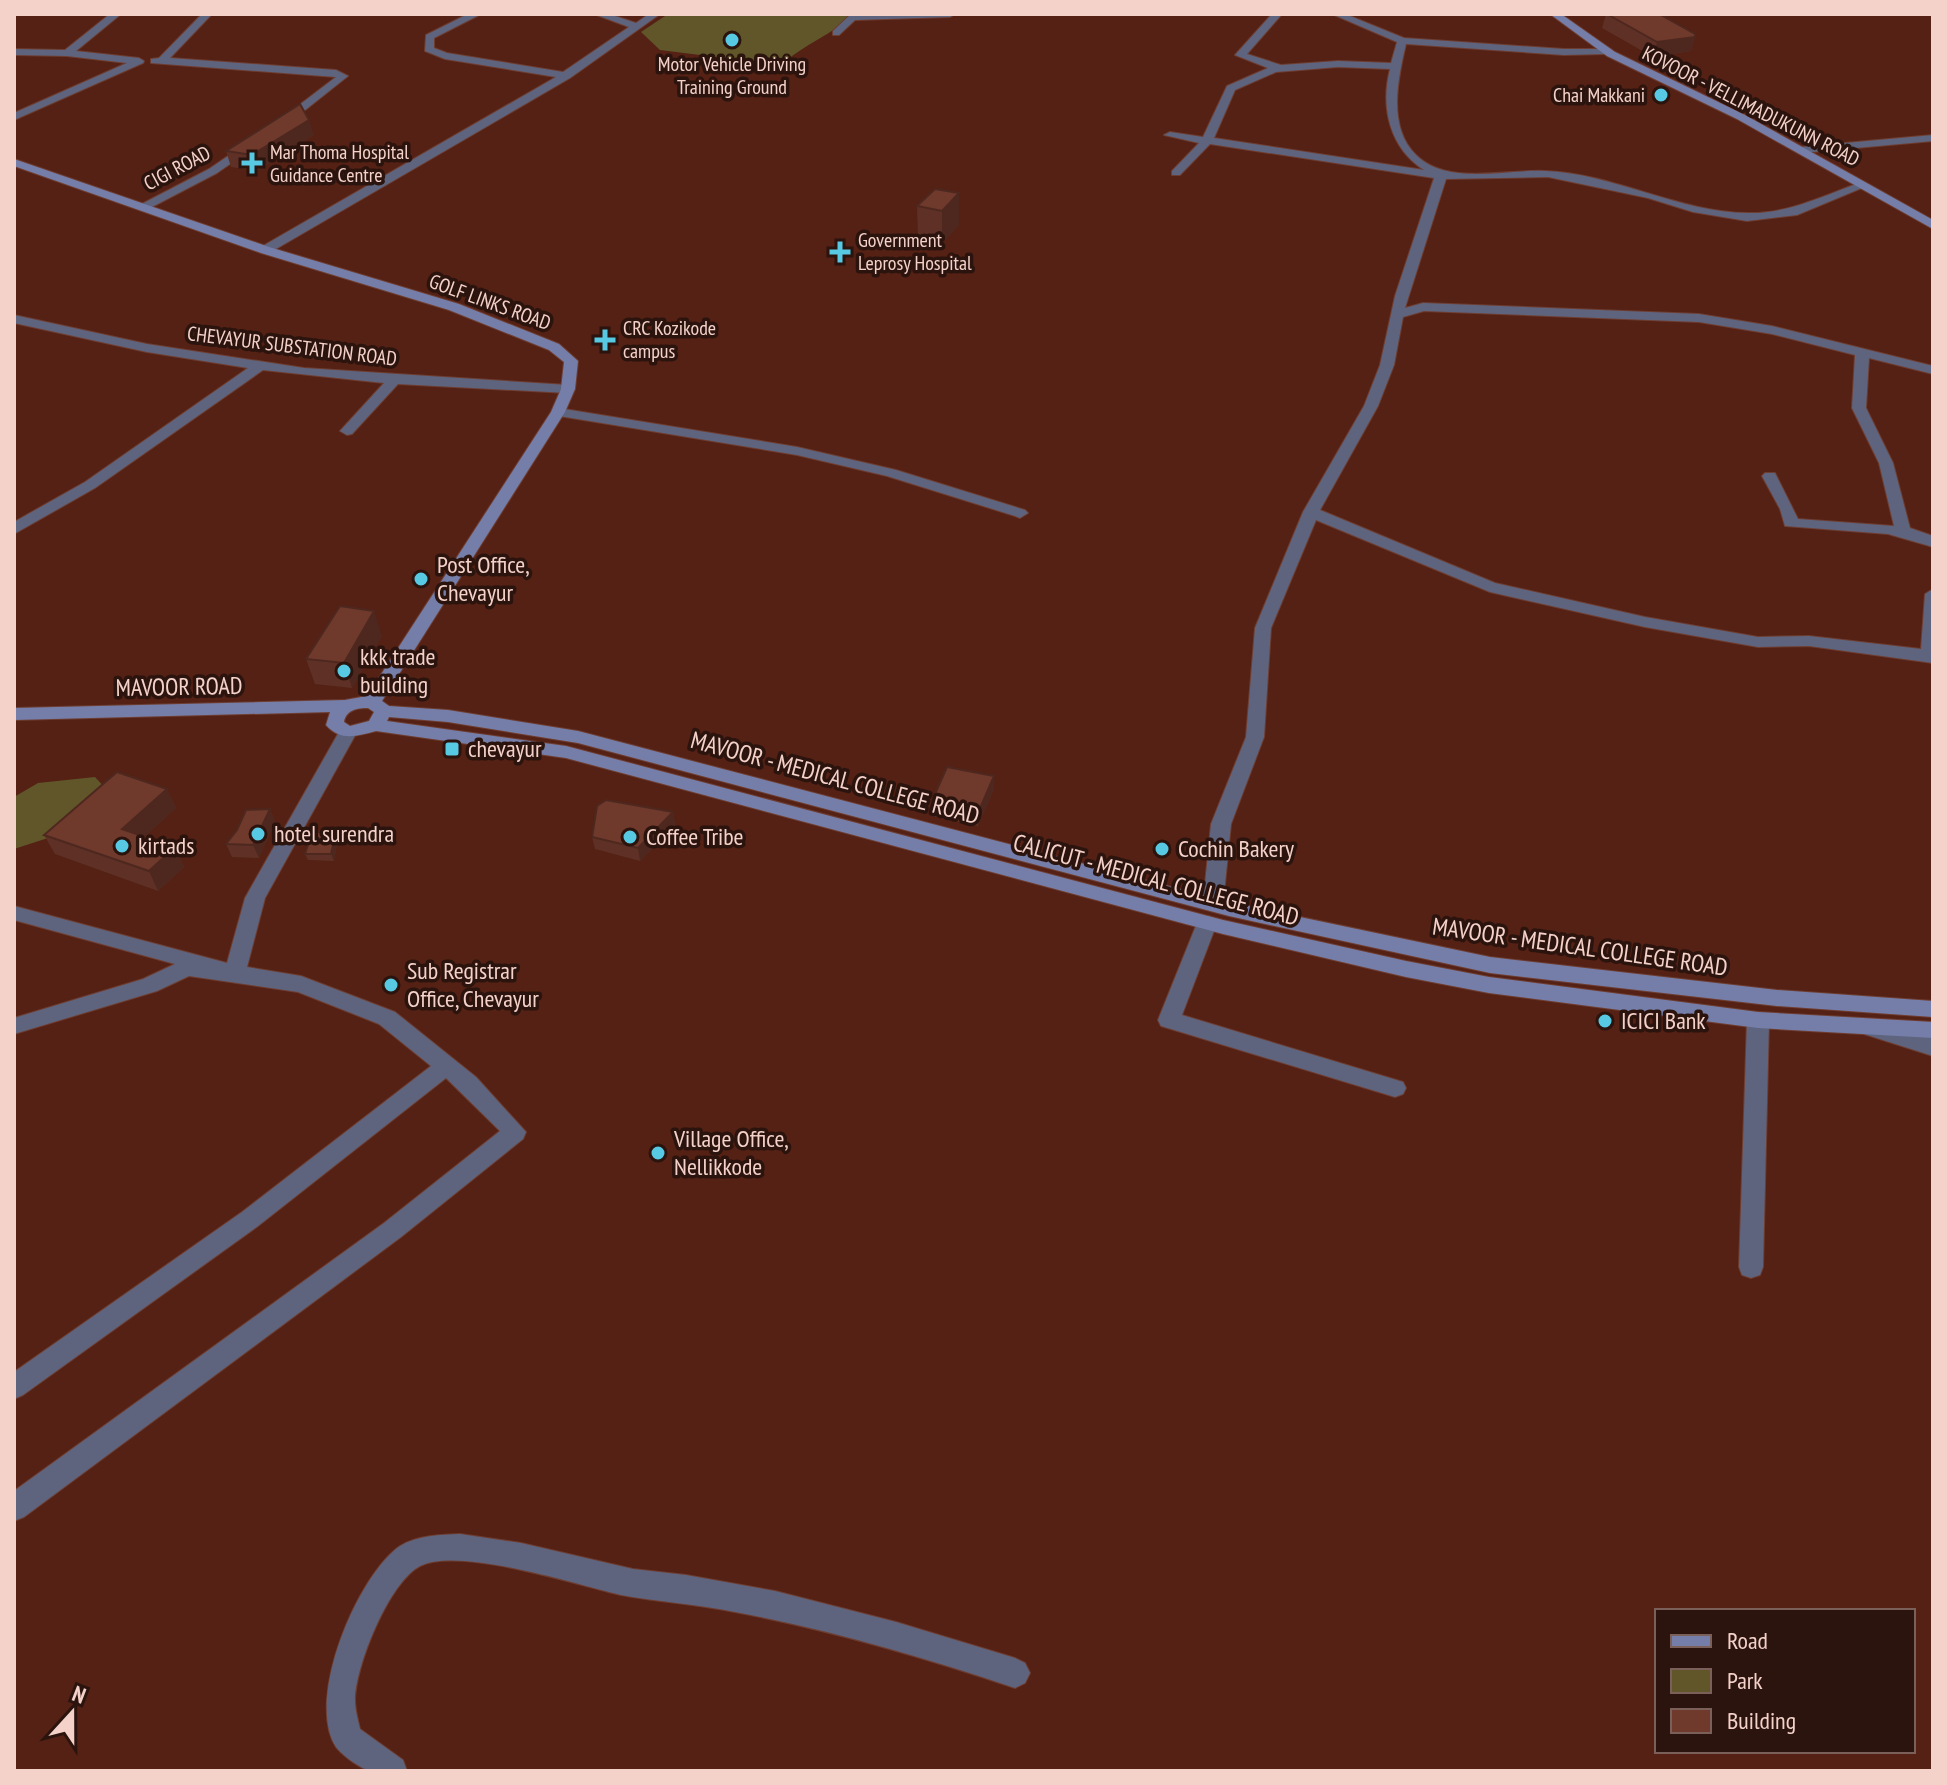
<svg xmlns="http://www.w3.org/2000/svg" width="1947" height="1785" viewBox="0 0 1947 1785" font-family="'PT Sans Narrow',sans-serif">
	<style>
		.green { fill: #615629 }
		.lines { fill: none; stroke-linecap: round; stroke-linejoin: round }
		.street-casing { stroke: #6e3d31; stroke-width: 2 }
		.secondary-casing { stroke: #6e3d31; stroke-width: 2 }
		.street { fill: #5e647e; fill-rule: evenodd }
		.secondary { fill: #757ea8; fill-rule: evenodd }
		.wall { fill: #5f3126 }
		.shaded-wall { fill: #4e281f }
		.building { fill: #6f392c; stroke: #4e281f; stroke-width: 2 }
		.poi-dot { fill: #57c9e2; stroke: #2b130e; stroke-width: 3 }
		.labels { text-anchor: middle; stroke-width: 7; stroke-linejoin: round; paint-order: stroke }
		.far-poi-label { font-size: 20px; fill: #f4d2c9; stroke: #2b130e; text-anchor: start }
		.far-street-label { font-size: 20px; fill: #f4d2c9; stroke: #2b130e }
		.poi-label { font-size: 24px; fill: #f4d2c9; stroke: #2b130e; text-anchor: start }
		.street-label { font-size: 24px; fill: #f4d2c9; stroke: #2b130e }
	</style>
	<rect width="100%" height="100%" fill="#542114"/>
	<g class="green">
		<path d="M 668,14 L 855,14 C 832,34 804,45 780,65 L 660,50 L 641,32 Z"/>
		<path d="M 95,777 L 106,789 L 48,838 L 14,849 L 14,797 L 38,783 Z"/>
	</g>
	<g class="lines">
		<g class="street-casing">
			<g id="street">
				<path d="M 110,14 L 121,14 L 76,51 L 139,58 L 144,61 L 143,63 L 14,120 L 14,113 L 127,63 L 67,56 L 16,55 L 14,49 L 65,50 Z"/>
				<path d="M 202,14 L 212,14 L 170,58 L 336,70 L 348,76 L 285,126 L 277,126 L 277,122 L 336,77 L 151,63 L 151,59 L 159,58 Z"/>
				<path d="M 468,14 L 481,14 L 434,38 L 434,48 L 447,53 L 563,72 L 629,27 L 594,14 L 609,14 L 636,23 L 649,14 L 660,14 L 570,78 L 269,253 L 261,253 L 261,247 L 556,77 L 445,59 L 425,51 L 426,35 Z"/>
				<path d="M 851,14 L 955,14 L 950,17 L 855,20 L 839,35 L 833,35 L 833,31 Z"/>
				<path d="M 1272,14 L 1282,14 L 1247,54 L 1281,65 L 1338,61 L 1391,63 L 1397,42 L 1332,14 L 1345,14 L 1404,38 L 1564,49 L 1611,49 L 1611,53 L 1607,54 L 1564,55 L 1406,44 C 1398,78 1387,127 1416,155 C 1448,186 1504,169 1545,171 C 1612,173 1681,213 1748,213 C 1787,214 1823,196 1859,183 L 1869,185 L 1797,215 L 1747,221 L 1693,212 L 1648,198 L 1548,177 L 1446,179 L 1405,308 L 1423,303 L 1699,314 L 1772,326 L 1933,366 L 1933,374 L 1869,358 L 1866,408 L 1893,463 L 1910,528 L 1933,536 L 1933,547 L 1888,534 L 1785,526 L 1780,509 L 1762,476 L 1765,473 L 1775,473 L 1798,519 L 1894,526 L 1879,463 L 1852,408 L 1855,355 L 1772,334 L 1699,322 L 1424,311 L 1403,317 L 1394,365 L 1378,406 L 1320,510 L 1495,583 L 1645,617 L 1758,637 L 1809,636 L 1921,649 L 1925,594 L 1933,589 L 1933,663 L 1809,646 L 1758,647 L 1645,627 L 1490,592 L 1316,520 L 1271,628 L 1264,737 L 1231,824 L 1223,904 L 1220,909 L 1206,909 L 1203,904 L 1211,824 L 1246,737 L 1255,628 L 1303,512 L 1364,406 L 1380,365 L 1395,296 L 1434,178 L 1210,144 L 1180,175 L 1172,175 L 1172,171 L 1199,143 L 1164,135 L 1170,132 L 1203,137 L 1227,86 L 1268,68 L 1235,55 ZM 1338,67 L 1390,69 C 1380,108 1390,148 1424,170 L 1214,138 L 1235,90 L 1276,72 Z"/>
				<path d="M 1933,135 L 1933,141 L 1801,153 L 1795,150 L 1801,147 Z"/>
				<path d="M 247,143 L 257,145 L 217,173 L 148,209 L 138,206 L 209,169 Z"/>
				<path d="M 14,315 L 147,344 L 304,368 L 568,385 L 575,389 L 568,393 L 398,384 L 352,434 L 347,435 L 340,431 L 384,383 L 263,370 L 95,488 L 14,534 L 14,522 L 85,482 L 248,368 L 147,352 L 14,323 Z"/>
				<path d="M 558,408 L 797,447 L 896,470 L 1025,510 L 1028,513 L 1020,518 L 1015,516 L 887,476 L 797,455 L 553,415 L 553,409 Z"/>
				<path d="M 348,726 L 357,732 L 265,898 L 247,967 L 301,976 L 395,1012 L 476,1077 L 526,1132 L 523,1139 L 401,1237 L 24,1517 L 14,1521 L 14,1491 L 384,1223 L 500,1131 L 446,1078 L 258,1226 L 23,1395 L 14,1399 L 14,1372 L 242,1212 L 431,1066 L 379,1024 L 298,992 L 189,976 L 157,991 L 14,1034 L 14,1018 L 143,979 L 175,964 L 14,920 L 14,906 L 227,963 L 245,898 L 339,732 Z"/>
				<path d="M 1207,916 L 1214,918 L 1217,923 L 1182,1015 L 1403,1082 L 1406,1088 L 1403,1094 L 1395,1097 L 1161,1026 L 1158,1020 L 1197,923 L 1200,918 Z"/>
				<path d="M 1758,1012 L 1766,1014 L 1769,1020 L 1763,1267 L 1760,1275 L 1751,1278 L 1742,1275 L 1739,1267 L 1747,1020 L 1750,1014 Z"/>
				<path d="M 1872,1020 L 1933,1038 L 1933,1056 L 1864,1034 L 1861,1028 L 1864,1022 Z"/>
				<path d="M 460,1534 L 521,1543 L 633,1569 L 686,1575 L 775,1591 L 896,1622 L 1015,1658 L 1025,1663 L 1030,1673 L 1025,1683 L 1015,1688 C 923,1657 830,1630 735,1612 C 697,1604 659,1602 621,1595 C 577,1585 459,1546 420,1566 C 389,1582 355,1667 355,1700 C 355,1710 358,1720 360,1729 L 403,1760 L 407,1771 C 395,1771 375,1775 365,1769 C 356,1765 341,1754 336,1747 C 305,1699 358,1575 400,1546 C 418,1535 440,1535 460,1534 Z"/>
			</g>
		</g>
		<g class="secondary-casing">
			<g id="secondary">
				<path d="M 1550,14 L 1561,14 L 1615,52 L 1745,115 L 1933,220 L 1933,229 L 1737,119 L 1607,56 Z"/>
				<path d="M 14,159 L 269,247 L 459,304 L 559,344 L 578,361 L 575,389 L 565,412 L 382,701 L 389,706 L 448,710 L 578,731 L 1229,902 L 1490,957 L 1777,990 L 1933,1001 L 1933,1017 L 1777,1006 L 1490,973 L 1229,916 L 578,743 L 448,722 L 389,717 L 387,721 L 566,746 L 1223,920 L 1406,961 L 1489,977 L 1758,1012 L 1933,1022 L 1933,1038 L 1758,1028 L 1489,993 L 1406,977 L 1223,934 L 566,758 L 376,731 C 357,736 341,742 326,725 L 330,712 L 14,720 L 14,708 L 345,700 L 367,696 L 551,412 L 561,389 L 564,362 L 549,350 L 449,310 L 261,253 L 14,166 ZM 368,708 L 374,712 L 369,721 L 350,726 L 344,722 C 346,710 357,708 368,708 Z"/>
			</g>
		</g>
		<use href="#street" class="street"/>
		<use href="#secondary" class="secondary"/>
	</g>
	<g class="wall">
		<path d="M 1606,14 L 1659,14 L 1695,37 L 1691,51 L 1653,57 L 1602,28 Z"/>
		<path d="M 314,135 L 257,171 L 231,167 L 226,151 Z"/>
		<path d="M 935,189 L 959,225 L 942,243 L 918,238 L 917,206 Z"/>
		<path d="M 382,636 L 352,688 L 315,684 L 306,659 Z"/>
		<path d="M 994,776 L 994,789 L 978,826 L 931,816 L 931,803 Z"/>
		<path d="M 167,789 L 176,808 L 144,837 L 175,847 L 184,867 L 158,891 L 55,854 L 44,835 Z"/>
		<path d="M 270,809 L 275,822 L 259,858 L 232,857 L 226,844 L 237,830 Z"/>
		<path d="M 673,812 L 675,825 L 640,861 L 595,849 L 592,837 Z"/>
		<path d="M 338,838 L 334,861 L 308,860 L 305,854 Z"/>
	</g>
	<g class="shaded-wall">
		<path d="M 1695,37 L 1691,51 L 1653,57 L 1657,42 Z"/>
		<path d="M 309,120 L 314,135 L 257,171 L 252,155 Z"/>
		<path d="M 959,193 L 959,225 L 942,243 L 942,211 Z"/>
		<path d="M 374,611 L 382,636 L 352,688 L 344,663 Z"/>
		<path d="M 994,776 L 994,789 L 978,826 L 978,813 Z"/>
		<path d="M 167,789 L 176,808 L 132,849 L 122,829 Z"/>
		<path d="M 270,809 L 275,822 L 259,858 L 253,845 Z"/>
		<path d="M 673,812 L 675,825 L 640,861 L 638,848 Z"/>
		<path d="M 336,832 L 338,838 L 334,861 L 331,854 Z"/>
		<path d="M 175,847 L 184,867 L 158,891 L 149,871 Z"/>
	</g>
	<g class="building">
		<path d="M 1607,14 L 1659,14 L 1695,34 L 1695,37 L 1657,42 Z"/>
		<path d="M 300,104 L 309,120 L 252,155 L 226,151 Z"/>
		<path d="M 935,189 L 959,193 L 942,211 L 917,206 Z"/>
		<path d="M 340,606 L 374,611 L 344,663 L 306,659 Z"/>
		<path d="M 947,767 L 994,776 L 978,813 L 931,803 Z"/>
		<path d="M 117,772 L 167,789 L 122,829 L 175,847 L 149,871 L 44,835 Z"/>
		<path d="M 606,800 L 673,812 L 638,848 L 592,837 L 597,806 Z"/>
		<path d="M 270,809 L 253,845 L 226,844 L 237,830 L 246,810 Z"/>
		<path d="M 312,832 L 336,832 L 331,854 L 305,854 Z"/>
	</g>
	<g class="poi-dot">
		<circle cx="732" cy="40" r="8"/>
		<circle cx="1661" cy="95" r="8"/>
		<path d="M248 151h8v8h8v8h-8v8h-8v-8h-8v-8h8z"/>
		<path d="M836 240h8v8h8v8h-8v8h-8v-8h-8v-8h8z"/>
		<path d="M601 328h8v8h8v8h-8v8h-8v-8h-8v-8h8z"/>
		<circle cx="421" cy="579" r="8"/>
		<circle cx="344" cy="671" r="8"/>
		<rect x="444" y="741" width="16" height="16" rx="4"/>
		<circle cx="258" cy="834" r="8"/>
		<circle cx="630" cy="837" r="8"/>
		<circle cx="122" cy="846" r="8"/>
		<circle cx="1162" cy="849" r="8"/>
		<circle cx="391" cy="985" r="8"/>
		<circle cx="1605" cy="1021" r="8"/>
		<circle cx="658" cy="1153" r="8"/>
	</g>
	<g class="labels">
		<g class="far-poi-label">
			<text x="732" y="71" text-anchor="middle">Motor Vehicle Driving<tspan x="732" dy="23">Training Ground</tspan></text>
			<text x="1645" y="102" text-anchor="end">Chai Makkani</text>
			<text x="270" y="159">Mar Thoma Hospital<tspan x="270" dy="23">Guidance Centre</tspan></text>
			<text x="858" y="247">Government<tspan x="858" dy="23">Leprosy Hospital</tspan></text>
			<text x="623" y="335">CRC Kozikode<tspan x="623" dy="23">campus</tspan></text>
		</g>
		<g class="far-street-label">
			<text transform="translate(1751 106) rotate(27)" y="7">KOVOOR - VELLIMADUKUNN ROAD</text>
			<text transform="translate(177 168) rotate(-28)" y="7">CIGI ROAD</text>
			<text transform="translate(490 302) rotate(20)" y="7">GOLF LINKS ROAD</text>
			<text transform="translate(292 346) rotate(7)" y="7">CHEVAYUR SUBSTATION ROAD</text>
		</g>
		<g class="poi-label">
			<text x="437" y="573">Post Office,<tspan x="437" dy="28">Chevayur</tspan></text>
			<text x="360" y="665">kkk trade<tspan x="360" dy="28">building</tspan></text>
			<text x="468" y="757">chevayur</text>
			<text x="274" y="842">hotel surendra</text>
			<text x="646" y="845">Coffee Tribe</text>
			<text x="138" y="854">kirtads</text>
			<text x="1178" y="857">Cochin Bakery</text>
			<text x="407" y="979">Sub Registrar<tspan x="407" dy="28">Office, Chevayur</tspan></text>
			<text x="1621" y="1029">ICICI Bank</text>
			<text x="674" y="1147">Village Office,<tspan x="674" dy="28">Nellikkode</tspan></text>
		</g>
		<g class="street-label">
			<text transform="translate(179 687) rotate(-1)" y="8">MAVOOR ROAD</text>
			<text transform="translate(835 778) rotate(15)" y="8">MAVOOR - MEDICAL COLLEGE ROAD</text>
			<text transform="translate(1156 880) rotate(15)" y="8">CALICUT - MEDICAL COLLEGE ROAD</text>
			<text transform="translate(1580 947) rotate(8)" y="8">MAVOOR - MEDICAL COLLEGE ROAD</text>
		</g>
	</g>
	<rect width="1947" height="1785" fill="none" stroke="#f4d2c9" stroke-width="32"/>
	<rect x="1655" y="1609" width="260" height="144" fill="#2b130e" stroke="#7b5f59" stroke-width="2"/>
	<rect x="1671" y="1635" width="40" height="12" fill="#757ea8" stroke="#7b5f59" stroke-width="2"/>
	<text x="1727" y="1649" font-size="24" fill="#f4d2c9">Road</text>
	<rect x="1671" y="1669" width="40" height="24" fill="#615629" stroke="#7b5f59" stroke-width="2"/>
	<text x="1727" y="1689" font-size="24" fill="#f4d2c9">Park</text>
	<rect x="1671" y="1709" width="40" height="24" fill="#6f392c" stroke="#7b5f59" stroke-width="2"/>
	<text x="1727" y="1729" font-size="24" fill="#f4d2c9">Building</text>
	<g transform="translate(72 1713) rotate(21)" stroke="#2b130e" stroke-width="6" paint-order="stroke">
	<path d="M0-6L14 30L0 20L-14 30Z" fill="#f4d2c9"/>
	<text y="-12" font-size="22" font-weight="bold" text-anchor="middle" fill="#f4d2c9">N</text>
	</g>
</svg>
